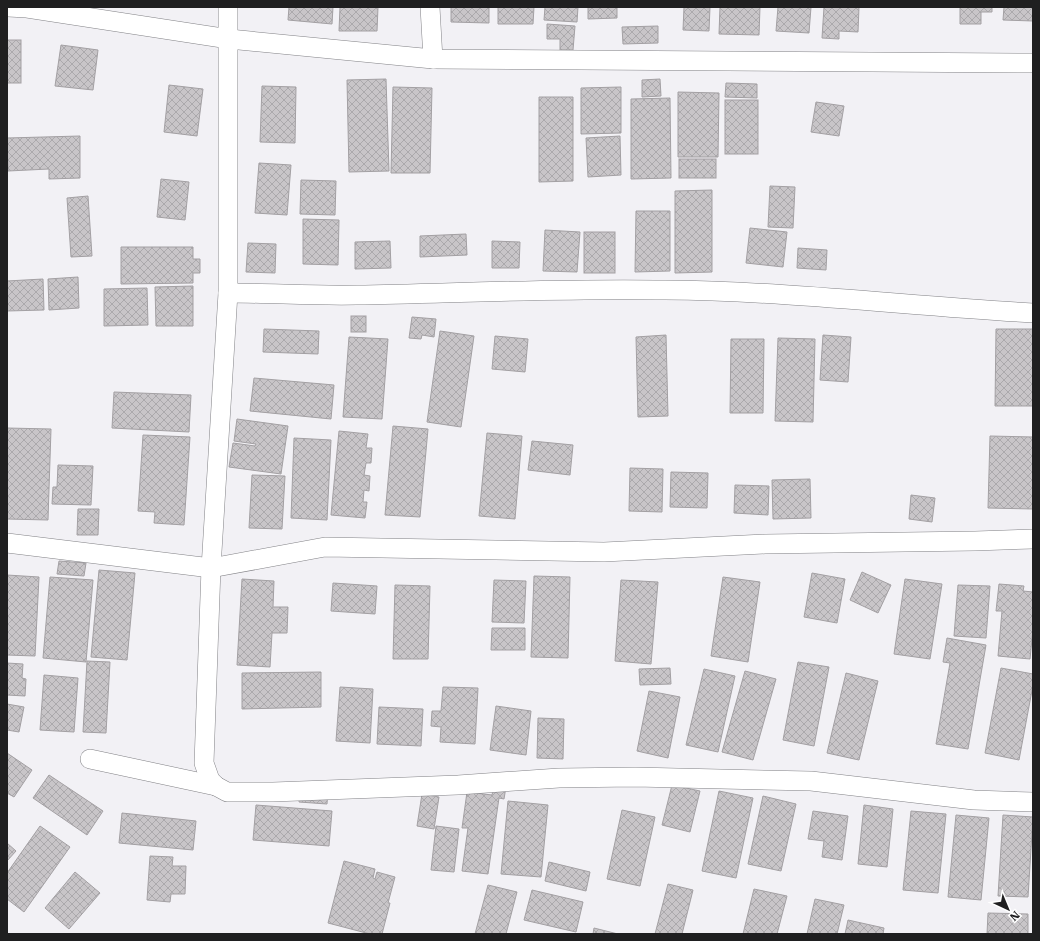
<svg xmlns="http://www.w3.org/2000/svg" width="1040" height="941" viewBox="0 0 1040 941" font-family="'IBM Plex Serif',serif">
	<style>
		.building { fill: url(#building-cross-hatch); stroke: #a3a0a3 }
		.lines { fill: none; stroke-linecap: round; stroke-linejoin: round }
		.street-casing { stroke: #828286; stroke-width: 20 }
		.street { stroke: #fff; stroke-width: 19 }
	</style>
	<defs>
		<pattern id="building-cross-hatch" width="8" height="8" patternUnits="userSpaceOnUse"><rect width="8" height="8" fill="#c8c5c8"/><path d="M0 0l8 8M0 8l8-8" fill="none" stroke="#aba9ac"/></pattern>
	</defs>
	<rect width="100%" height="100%" fill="#f2f1f5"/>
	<g class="building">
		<path d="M 289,7 L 333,7 L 332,24 L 288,20 Z"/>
		<path d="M 340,7 L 378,7 L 377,31 L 339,31 Z"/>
		<path d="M 451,7 L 489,7 L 489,23 L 451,22 Z"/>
		<path d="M 498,7 L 534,7 L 533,24 L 498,24 Z"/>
		<path d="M 545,7 L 578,7 L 577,22 L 544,20 Z"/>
		<path d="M 588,7 L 617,7 L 617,18 L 588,19 Z"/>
		<path d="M 684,7 L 710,7 L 709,31 L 683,30 Z"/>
		<path d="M 720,7 L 760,7 L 759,35 L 719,34 Z"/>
		<path d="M 778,7 L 811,7 L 809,33 L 776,31 Z"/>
		<path d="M 824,7 L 859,7 L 858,32 L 839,31 L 839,39 L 822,38 Z"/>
		<path d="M 960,7 L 992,7 L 992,12 L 981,12 L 981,24 L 960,24 Z"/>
		<path d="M 1004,7 L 1033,7 L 1033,21 L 1003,20 Z"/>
		<path d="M 547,24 L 575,26 L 573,50 L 560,50 L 560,39 L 547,39 Z"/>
		<path d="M 658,26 L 658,43 L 623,44 L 622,27 Z"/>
		<rect x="7" y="40" width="14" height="43"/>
		<path d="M 61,45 L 98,50 L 93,90 L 55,86 Z"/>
		<path d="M 386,79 L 389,171 L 349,172 L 347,80 Z"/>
		<path d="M 660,79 L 661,96 L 642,97 L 642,80 Z"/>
		<path d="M 726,83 L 757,84 L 757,98 L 725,97 Z"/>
		<path d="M 169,85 L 203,89 L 197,136 L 164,132 Z"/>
		<path d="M 262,86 L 296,87 L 295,143 L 260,142 Z"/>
		<path d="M 393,87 L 432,88 L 430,173 L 391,173 Z"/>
		<path d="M 621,87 L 621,133 L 581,134 L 581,88 Z"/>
		<path d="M 678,92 L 719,93 L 718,157 L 678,157 Z"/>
		<path d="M 539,97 L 573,97 L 573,181 L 539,182 Z"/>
		<path d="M 670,98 L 671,178 L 631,179 L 631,99 Z"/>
		<rect x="725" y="100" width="33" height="54"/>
		<path d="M 816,102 L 844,106 L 839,136 L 811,132 Z"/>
		<path d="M 80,136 L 80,178 L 49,179 L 49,169 L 8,171 L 7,138 Z"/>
		<path d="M 620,136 L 621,175 L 588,177 L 586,138 Z"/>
		<rect x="679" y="159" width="37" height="19"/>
		<path d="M 259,163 L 291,165 L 287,215 L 255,213 Z"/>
		<path d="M 161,179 L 189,182 L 185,220 L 157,217 Z"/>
		<path d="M 301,180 L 336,181 L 335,215 L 300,214 Z"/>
		<path d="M 770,186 L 795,187 L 793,228 L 768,227 Z"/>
		<path d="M 712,190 L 712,272 L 675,273 L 675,191 Z"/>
		<path d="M 88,196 L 92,256 L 71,257 L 67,198 Z"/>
		<path d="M 636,211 L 670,211 L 670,271 L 635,272 Z"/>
		<path d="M 303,219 L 339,220 L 338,265 L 303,264 Z"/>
		<path d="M 750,228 L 787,232 L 783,267 L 746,263 Z"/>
		<path d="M 545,230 L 580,232 L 577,272 L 543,271 Z"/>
		<rect x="584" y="232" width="31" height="41"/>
		<path d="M 466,234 L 467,255 L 420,257 L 420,236 Z"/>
		<path d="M 390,241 L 391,268 L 355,269 L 355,242 Z"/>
		<path d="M 492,241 L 520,242 L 519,268 L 492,268 Z"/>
		<path d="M 248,243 L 276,244 L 275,273 L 246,272 Z"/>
		<path d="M 121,247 L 193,247 L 193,259 L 200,259 L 200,273 L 193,273 L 193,283 L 121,284 Z"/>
		<path d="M 798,248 L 827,250 L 826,270 L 797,268 Z"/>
		<path d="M 78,277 L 79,308 L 49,310 L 48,279 Z"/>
		<path d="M 43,279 L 44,310 L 7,311 L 7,281 Z"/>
		<path d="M 193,286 L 193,326 L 156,326 L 155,287 Z"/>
		<path d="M 147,288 L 148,325 L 104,326 L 104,289 Z"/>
		<rect x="351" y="316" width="15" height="16"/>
		<path d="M 412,317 L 436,319 L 434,337 L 422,335 L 421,339 L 409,338 Z"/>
		<path d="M 264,329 L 319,331 L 318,354 L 263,352 Z"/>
		<path d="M 996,329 L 1033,329 L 1033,406 L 995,406 Z"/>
		<path d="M 440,331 L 474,336 L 461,427 L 427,422 Z"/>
		<path d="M 666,335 L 668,416 L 638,417 L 636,337 Z"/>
		<path d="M 823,335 L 851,337 L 848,382 L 820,380 Z"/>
		<path d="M 495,336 L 528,339 L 525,372 L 492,369 Z"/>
		<path d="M 349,337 L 388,339 L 382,419 L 343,417 Z"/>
		<path d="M 778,338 L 815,339 L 813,422 L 775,421 Z"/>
		<path d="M 731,339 L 764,339 L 763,413 L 730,413 Z"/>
		<path d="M 254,378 L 334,385 L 331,419 L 250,411 Z"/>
		<path d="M 114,392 L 191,395 L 189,432 L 112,428 Z"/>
		<path d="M 237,419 L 288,426 L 281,474 L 229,467 L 233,443 L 255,446 L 256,444 L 234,441 Z"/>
		<path d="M 393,426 L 428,429 L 420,517 L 385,515 Z"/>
		<path d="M 7,428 L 51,429 L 48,520 L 7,519 Z"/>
		<path d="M 339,431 L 368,434 L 366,448 L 372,448 L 371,463 L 366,463 L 364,475 L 370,476 L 369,491 L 364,490 L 363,502 L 367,502 L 365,518 L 331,515 Z"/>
		<path d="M 487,433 L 522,436 L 515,519 L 479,516 Z"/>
		<path d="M 143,435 L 190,437 L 184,525 L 154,523 L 155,512 L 138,511 Z"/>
		<path d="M 990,436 L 1033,437 L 1033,509 L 988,508 Z"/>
		<path d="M 294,438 L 331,440 L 327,520 L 291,518 Z"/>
		<path d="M 532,441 L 573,445 L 570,475 L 528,470 Z"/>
		<path d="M 58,465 L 93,466 L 91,505 L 52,504 L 53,487 L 57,487 Z"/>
		<path d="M 630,468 L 663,469 L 662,512 L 629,511 Z"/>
		<path d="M 671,472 L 708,473 L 707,508 L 670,507 Z"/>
		<path d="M 252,475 L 285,476 L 282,529 L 249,528 Z"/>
		<path d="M 810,479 L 811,518 L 773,519 L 772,480 Z"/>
		<path d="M 735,485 L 769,486 L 768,515 L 734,513 Z"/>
		<path d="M 911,495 L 935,498 L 932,522 L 909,519 Z"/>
		<path d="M 78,509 L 99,509 L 98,535 L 77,535 Z"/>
		<path d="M 59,561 L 86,563 L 84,576 L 57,574 Z"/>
		<path d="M 99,570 L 135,573 L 127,660 L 91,657 Z"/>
		<path d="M 862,572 L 891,585 L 878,613 L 850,600 Z"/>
		<path d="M 812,573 L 845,579 L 837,623 L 804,617 Z"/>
		<path d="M 7,575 L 39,577 L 35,656 L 7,655 Z"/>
		<path d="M 534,576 L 570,577 L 568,658 L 531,657 Z"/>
		<path d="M 50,577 L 93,580 L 86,662 L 43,658 Z"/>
		<path d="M 723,577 L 760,582 L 748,662 L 711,656 Z"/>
		<path d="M 242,579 L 274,581 L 273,607 L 288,607 L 287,633 L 272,633 L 270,667 L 237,665 Z"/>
		<path d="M 905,579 L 942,584 L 930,659 L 894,654 Z"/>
		<path d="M 494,580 L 526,581 L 524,623 L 492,622 Z"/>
		<path d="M 621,580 L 658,582 L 651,664 L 615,661 Z"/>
		<path d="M 333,583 L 377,586 L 375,614 L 331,611 Z"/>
		<path d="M 999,584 L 1024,586 L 1023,591 L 1033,592 L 1033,629 L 1030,659 L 998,656 L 1002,611 L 996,611 Z"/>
		<path d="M 395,585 L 430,586 L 428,659 L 393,659 Z"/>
		<path d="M 958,585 L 990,586 L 986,638 L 954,636 Z"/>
		<path d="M 492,628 L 525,628 L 525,650 L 491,650 Z"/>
		<path d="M 947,638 L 986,645 L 968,749 L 936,744 L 950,663 L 943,662 Z"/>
		<path d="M 87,661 L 110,662 L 106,733 L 83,732 Z"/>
		<path d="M 798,662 L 829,667 L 814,746 L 783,740 Z"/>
		<path d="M 7,663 L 23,664 L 22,678 L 26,679 L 25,696 L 7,695 Z"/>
		<path d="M 670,668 L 671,684 L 640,685 L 639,669 Z"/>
		<path d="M 1001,668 L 1033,674 L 1033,685 L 1019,760 L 985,753 Z"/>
		<path d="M 704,669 L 735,676 L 718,752 L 686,745 Z"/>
		<path d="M 745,671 L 776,679 L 753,760 L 722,752 Z"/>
		<path d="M 321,672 L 321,707 L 242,709 L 242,673 Z"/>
		<path d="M 846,673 L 878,681 L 859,760 L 827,753 Z"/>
		<path d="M 44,675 L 78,678 L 74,732 L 40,730 Z"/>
		<path d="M 340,687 L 373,689 L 370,743 L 336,741 Z"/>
		<path d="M 443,687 L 478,688 L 475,744 L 440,742 L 441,727 L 431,726 L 432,711 L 441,711 Z"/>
		<path d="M 649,691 L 680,697 L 668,758 L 637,751 Z"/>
		<path d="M 7,704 L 24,707 L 19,732 L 7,730 Z"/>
		<path d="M 496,706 L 531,711 L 526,755 L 490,750 Z"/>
		<path d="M 379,707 L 423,709 L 421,746 L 377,744 Z"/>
		<path d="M 538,718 L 564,719 L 563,759 L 537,758 Z"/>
		<path d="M 7,753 L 32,770 L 14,797 L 7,793 Z"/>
		<path d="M 49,775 L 103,811 L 87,835 L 33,798 Z"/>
		<path d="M 672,785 L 700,791 L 690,832 L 662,825 Z"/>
		<path d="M 494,786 L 506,787 L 504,799 L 499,798 L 488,874 L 462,871 L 468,828 L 462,828 L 467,792 L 492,795 Z"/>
		<path d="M 300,789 L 328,790 L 327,804 L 299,802 Z"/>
		<path d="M 719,791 L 753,798 L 736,878 L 702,871 Z"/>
		<path d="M 422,794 L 439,797 L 434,829 L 417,826 Z"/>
		<path d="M 763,796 L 796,804 L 781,871 L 748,864 Z"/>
		<path d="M 508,801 L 548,805 L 541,877 L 501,874 Z"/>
		<path d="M 256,805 L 332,811 L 329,846 L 253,840 Z"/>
		<path d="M 864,805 L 893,809 L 887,867 L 858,864 Z"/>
		<path d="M 622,810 L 655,817 L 640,886 L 607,879 Z"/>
		<path d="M 813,811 L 848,816 L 842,860 L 822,857 L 824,841 L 808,839 Z"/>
		<path d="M 911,811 L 946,814 L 938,893 L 903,890 Z"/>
		<path d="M 122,813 L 196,821 L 193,850 L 119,843 Z"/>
		<path d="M 956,815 L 989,818 L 981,900 L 948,897 Z"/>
		<path d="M 1003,815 L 1033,817 L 1028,897 L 998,896 Z"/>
		<path d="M 40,826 L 70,847 L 24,912 L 7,899 L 7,873 Z"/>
		<path d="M 436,826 L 459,829 L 454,872 L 431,870 Z"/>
		<path d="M 7,843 L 16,851 L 7,861 Z"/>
		<path d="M 150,856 L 173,857 L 172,866 L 186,866 L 185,894 L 171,894 L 170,902 L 147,900 Z"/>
		<path d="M 344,861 L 375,869 L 373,878 L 375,879 L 377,872 L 395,877 L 388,903 L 390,903 L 382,934 L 370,934 L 328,923 Z"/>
		<path d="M 549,862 L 590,872 L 586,891 L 545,881 Z"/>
		<path d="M 75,872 L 100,893 L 69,929 L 45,908 Z"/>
		<path d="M 668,884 L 693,890 L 682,934 L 655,934 Z"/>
		<path d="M 488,885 L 517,892 L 506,934 L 475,934 Z"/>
		<path d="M 754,889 L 787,896 L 777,934 L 743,934 Z"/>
		<path d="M 532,890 L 583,902 L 576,932 L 524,920 Z"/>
		<path d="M 815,899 L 844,905 L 837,934 L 807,934 Z"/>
		<path d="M 988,913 L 1028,914 L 1028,934 L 987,934 Z"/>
		<path d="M 848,920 L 884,928 L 883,934 L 845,934 Z"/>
		<path d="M 594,928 L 618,934 L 593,934 Z"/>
	</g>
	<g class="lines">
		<g class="street-casing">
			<g id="street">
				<path d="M 8,7 L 27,8 L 229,39 L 433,59 L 1033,63"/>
				<path d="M 228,7 L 228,293 L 211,568 L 204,763 L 210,780 L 216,786 L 227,792 L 273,792 L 458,785 L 559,778 L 635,777 L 811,781 L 974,800 L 1033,802"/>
				<path d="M 430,7 L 433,59"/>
				<path d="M 228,293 C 271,293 314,296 357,295 C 460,293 563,288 665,290 C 788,291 910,306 1033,313"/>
				<path d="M 7,543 L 211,568 L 325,547 L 604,552 L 765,544 L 975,541 L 1033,539"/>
				<path d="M 90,759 L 216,786"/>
			</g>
		</g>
		<use href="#street" class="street"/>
	</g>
	<rect width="1040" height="941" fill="none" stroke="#1f1f20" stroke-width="16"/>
	<g transform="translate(1008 909) rotate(136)" stroke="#ffffff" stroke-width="3" paint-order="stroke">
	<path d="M0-3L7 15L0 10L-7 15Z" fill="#1f1f20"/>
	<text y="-6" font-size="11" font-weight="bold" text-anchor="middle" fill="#1f1f20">N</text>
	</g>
</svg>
